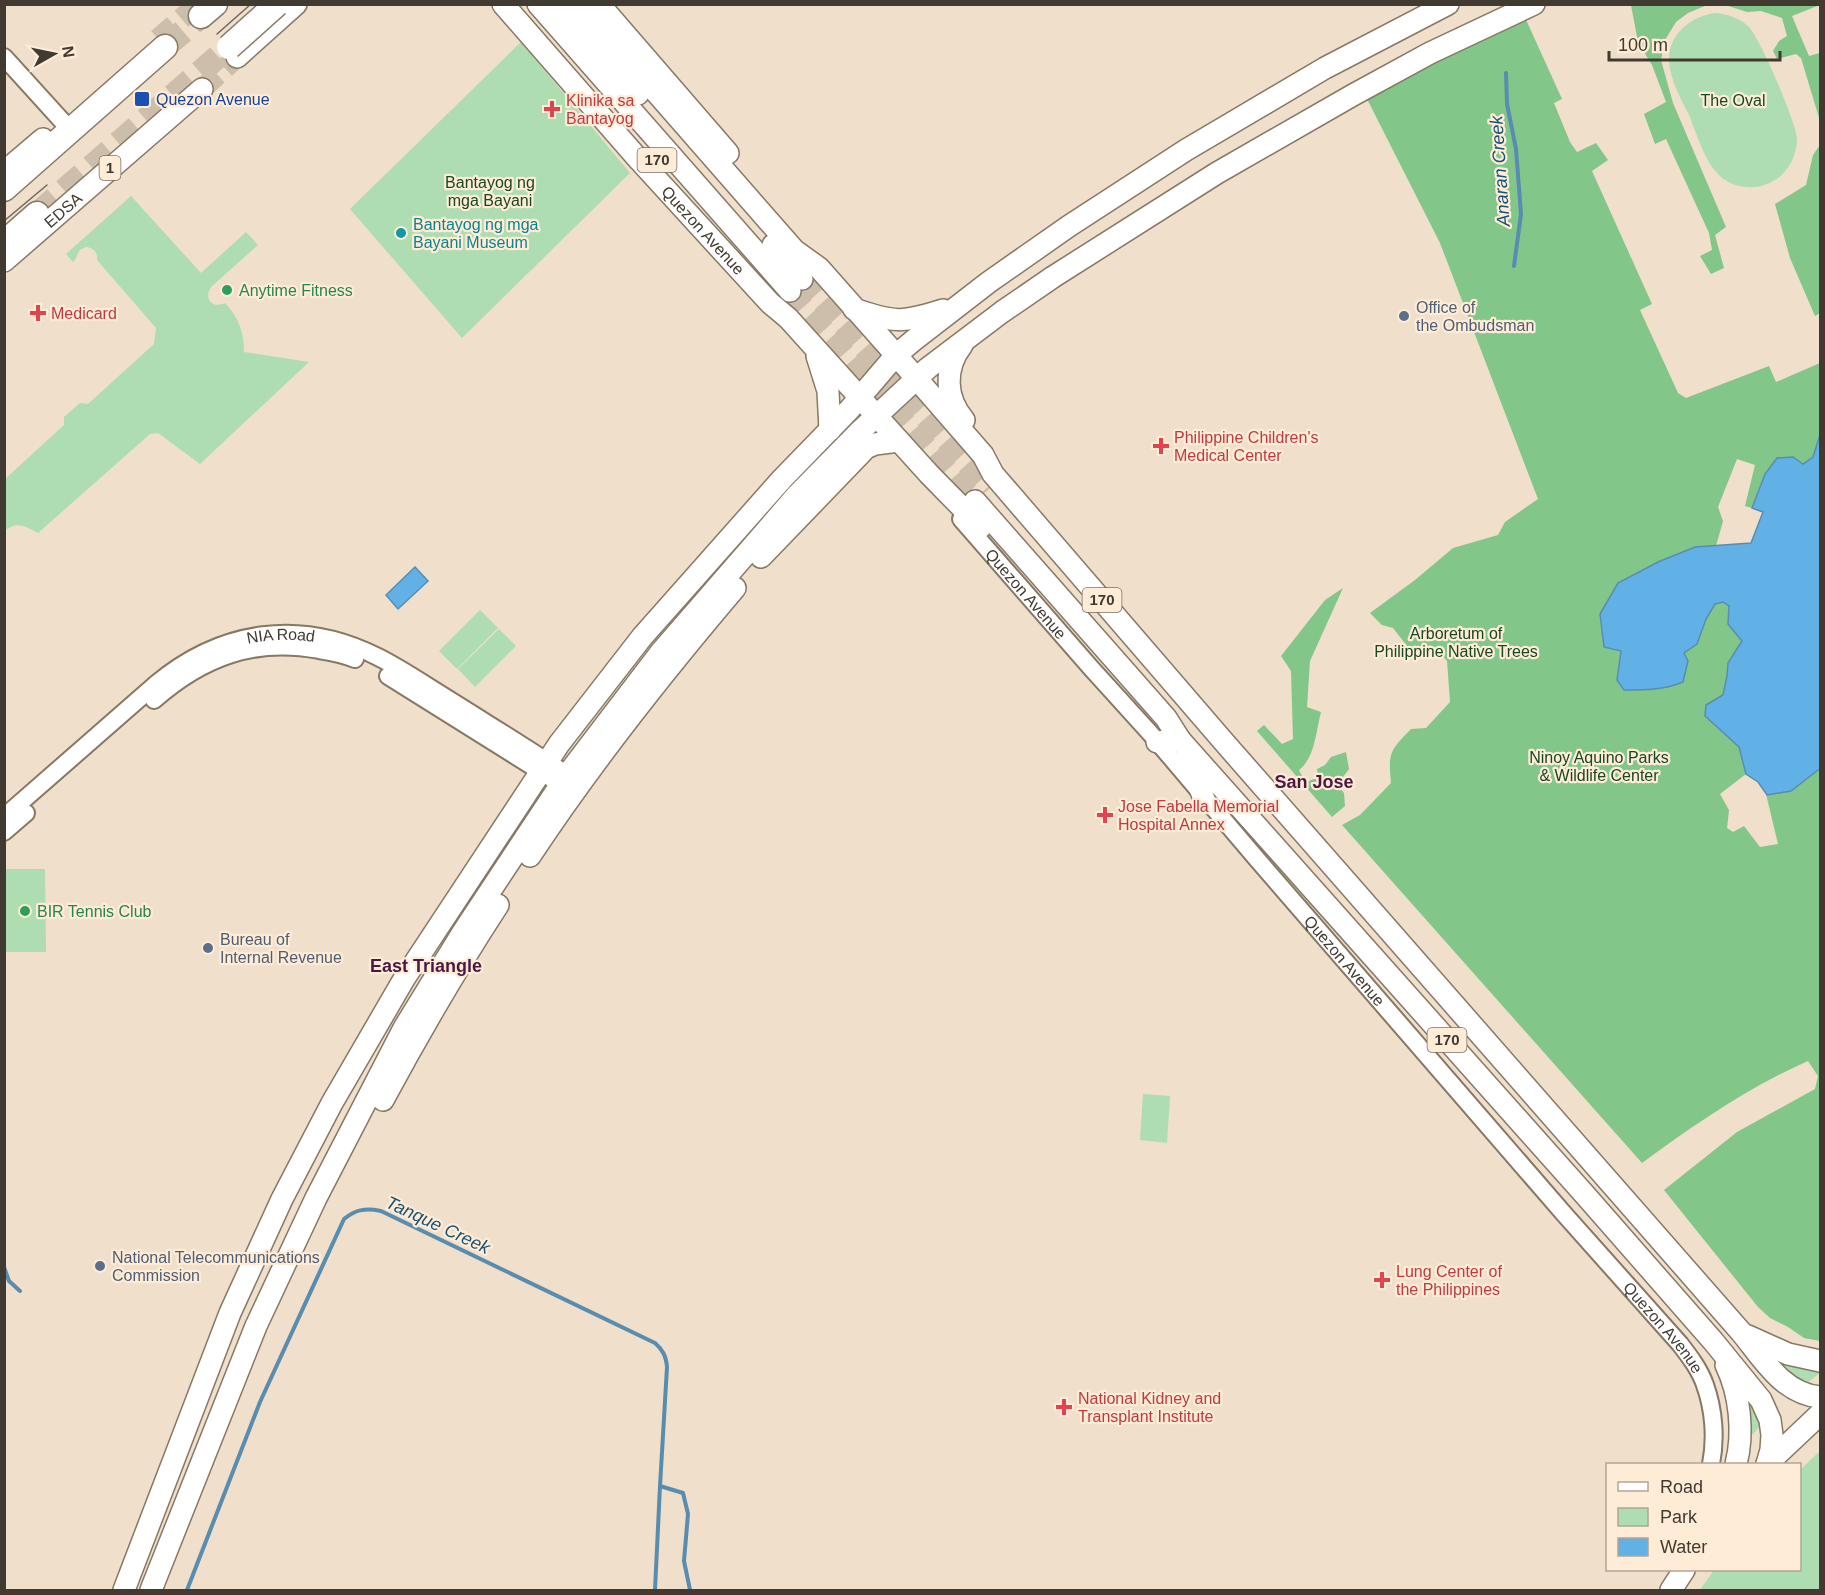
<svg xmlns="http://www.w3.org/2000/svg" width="1825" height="1595" viewBox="0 0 1825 1595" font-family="Arial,sans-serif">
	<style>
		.green { fill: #adddb0 }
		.forest { fill: #83c689 }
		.water { fill: #62b1e6; stroke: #588db0; stroke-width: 1.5 }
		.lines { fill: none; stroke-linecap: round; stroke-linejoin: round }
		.stream { stroke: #588db0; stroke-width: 4 }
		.major-tunnel { stroke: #cdbeab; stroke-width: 21; stroke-dasharray: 21 10; stroke-linecap: butt }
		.highway-tunnel { stroke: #cdbeab; stroke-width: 24; stroke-dasharray: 24 12; stroke-linecap: butt }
		.minor-casing { stroke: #877864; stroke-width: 20 }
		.major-casing { stroke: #877864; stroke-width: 24 }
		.highway-casing { stroke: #877864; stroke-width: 27 }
		.minor { stroke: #fff; stroke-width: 16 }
		.major { stroke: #fff; stroke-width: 21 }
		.highway { stroke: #fff; stroke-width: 24 }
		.tram { stroke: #6f665a; stroke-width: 1.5 }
		.highway-bridge-casing { stroke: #877864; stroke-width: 27; stroke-linecap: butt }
		.highway-bridge { stroke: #fff; stroke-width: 24 }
		.transit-dot { fill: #1a4fb4; stroke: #feecd7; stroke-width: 2 }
		.health-dot { fill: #e0444e; stroke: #feecd7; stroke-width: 2 }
		.culture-dot { fill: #0f9aa8; stroke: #feecd7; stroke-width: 2 }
		.leisure-dot { fill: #2e9e5b; stroke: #feecd7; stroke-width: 2 }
		.service-dot { fill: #5c6f8a; stroke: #feecd7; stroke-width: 2 }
		.labels { text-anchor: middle; stroke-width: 4.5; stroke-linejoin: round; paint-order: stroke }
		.shield { fill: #feecd7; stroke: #796f63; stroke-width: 1.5 }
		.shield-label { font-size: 15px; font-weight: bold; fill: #403a31 }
		.transit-label { font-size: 16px; fill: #164399; stroke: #feecd7; text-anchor: start }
		.health-label { font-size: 16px; fill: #be3a42; stroke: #feecd7; text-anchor: start }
		.park-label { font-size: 16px; fill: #184720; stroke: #feecd7 }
		.street-label { font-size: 16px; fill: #403a31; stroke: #feecd7 }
		.culture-label { font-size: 16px; fill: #0d838f; stroke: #feecd7; text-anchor: start }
		.leisure-label { font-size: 16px; fill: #27864d; stroke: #feecd7; text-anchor: start }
		.service-label { font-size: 16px; fill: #4e5e75; stroke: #feecd7; text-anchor: start }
		.water-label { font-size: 18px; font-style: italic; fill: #185377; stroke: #feecd7 }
		.neighbourhood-label { font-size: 18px; font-weight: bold; fill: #4e1742; stroke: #feecd7 }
	</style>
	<rect width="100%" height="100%" fill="#f0dfca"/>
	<g class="green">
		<path d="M 1715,13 C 1728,14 1739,18 1748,26 C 1760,37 1796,123 1797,138 C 1797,154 1790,169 1778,178 C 1769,184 1759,188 1748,187 C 1710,186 1701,144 1689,115 C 1682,101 1673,85 1670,69 C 1664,39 1687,17 1715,13 Z"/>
		<path d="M 521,42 L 630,173 L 462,338 L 350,209 Z"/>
		<path d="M 131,196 L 201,273 L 246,232 L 258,245 L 211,287 C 203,299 213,309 225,303 C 239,318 244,332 244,352 L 309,362 L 200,464 L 158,433 L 150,434 L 38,533 C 25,526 18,521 5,530 L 5,479 L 64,425 L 64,417 L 80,403 L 88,404 L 154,344 L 156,328 L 97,260 C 98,253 94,248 87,247 C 76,249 79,256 73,262 L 66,254 Z"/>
		<path d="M 480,610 L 498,628 L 457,669 L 439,651 Z"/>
		<path d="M 499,629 L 516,646 L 475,687 L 458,669 Z"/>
		<path d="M 5,869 L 45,869 L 46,952 L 5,952 Z"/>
		<path d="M 1143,1094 L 1170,1096 L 1167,1143 L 1140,1140 Z"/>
		<path d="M 1782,1364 L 1820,1370 L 1820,1373 L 1803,1386 Z"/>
		<path d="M 1745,1397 L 1766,1420 L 1750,1437 Z"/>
		<path d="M 1820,1451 L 1820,1590 L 1700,1590 L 1714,1570 L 1800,1570 L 1800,1470 Z"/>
	</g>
	<g class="forest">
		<path d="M 1631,5 L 1820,5 L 1792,16 L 1809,56 L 1820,53 L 1820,121 L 1801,58 L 1796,54 L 1777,59 L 1773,51 L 1779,41 L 1787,36 L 1782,18 L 1761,11 L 1747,12 L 1725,5 L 1705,6 L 1688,13 L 1676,22 L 1665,40 L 1661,60 L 1673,103 L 1726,227 L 1715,235 L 1724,268 L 1711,274 L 1700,256 L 1712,250 L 1709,233 L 1666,139 L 1655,144 L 1644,114 L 1666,102 L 1652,65 L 1638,42 Z"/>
		<path d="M 1523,13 L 1562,99 L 1554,103 L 1570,142 L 1577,152 L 1596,143 L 1608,160 L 1592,171 L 1652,304 L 1640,310 L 1678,393 L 1686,398 L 1769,366 L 1776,382 L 1820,363 L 1820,435 L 1813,457 L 1803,465 L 1765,474 L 1752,508 L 1745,506 L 1755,465 L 1737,459 L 1718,507 L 1723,521 L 1716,546 L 1695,547 L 1658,562 L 1618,583 L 1684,653 L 1697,644 L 1706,619 L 1715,604 L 1723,602 L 1729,606 L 1728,624 L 1742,641 L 1728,663 L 1727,676 L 1723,695 L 1706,705 L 1705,716 L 1739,747 L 1746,774 L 1720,794 L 1729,810 L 1727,828 L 1733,832 L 1744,826 L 1760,847 L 1778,844 L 1766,794 L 1767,795 L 1791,791 L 1818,770 L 1820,770 L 1820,1341 L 1804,1338 L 1788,1327 L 1770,1318 L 1758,1307 L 1664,1190 L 1737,1132 L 1815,1089 L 1818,1076 L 1808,1061 C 1749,1087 1694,1125 1642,1163 L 1342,825 L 1360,815 L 1391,783 C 1388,752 1390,751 1411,729 L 1426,728 L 1450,702 L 1447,661 L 1440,653 L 1430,645 L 1415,656 L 1393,628 L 1382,625 L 1370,613 L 1415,580 L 1453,548 L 1498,535 L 1505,522 L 1538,499 L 1440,243 L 1364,93 Z"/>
		<path d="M 1820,145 L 1820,313 L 1815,316 L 1790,258 L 1775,204 L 1806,185 L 1813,155 Z"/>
		<path d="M 1343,588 L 1310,661 L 1307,707 L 1321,712 C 1316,731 1315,758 1299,770 L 1305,782 L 1318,778 L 1317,769 L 1325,765 L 1331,757 L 1346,752 L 1349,769 L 1337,785 L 1344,793 L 1345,806 L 1332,817 L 1257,731 L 1264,725 L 1282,744 L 1293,739 L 1291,671 L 1281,656 L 1325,600 Z"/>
	</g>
	<g class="water">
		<path d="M 1820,435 L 1820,770 L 1818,770 L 1791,791 L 1767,795 L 1758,782 L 1746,774 L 1739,747 L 1705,716 L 1706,705 L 1723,695 L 1727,676 L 1728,663 L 1742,641 L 1728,624 L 1729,606 L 1723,602 L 1715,604 L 1706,619 L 1697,644 L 1684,653 L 1688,661 L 1683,682 C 1664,690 1645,690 1624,690 L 1617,680 L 1621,651 L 1604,647 L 1600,614 L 1618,583 L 1658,562 L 1695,547 L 1751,543 L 1763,512 L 1752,508 L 1765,474 L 1777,458 L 1793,457 L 1803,464 L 1813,457 Z"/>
		<path d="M 415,567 L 428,581 L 398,609 L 386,595 Z"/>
	</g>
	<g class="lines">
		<g class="stream">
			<path d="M 1506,73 L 1507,104 L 1516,149 L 1521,214 L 1514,266"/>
			<path d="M 4,1267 L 9,1281 L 20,1291"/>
			<path d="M 187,1590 L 260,1402 L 344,1219 C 356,1209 366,1208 381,1211 L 655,1343 C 663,1350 666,1356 667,1367 L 660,1486"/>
			<path d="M 655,1590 L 660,1486 L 683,1493 L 688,1514 L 684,1561 L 690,1590"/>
		</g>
		<g class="major-tunnel">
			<path d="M 158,39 L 194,8"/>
			<path d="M 202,89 L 237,57"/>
			<path d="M 802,279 L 989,489"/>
			<path d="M 790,291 L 975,501"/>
		</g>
		<g class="highway-tunnel">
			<path d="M 165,47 L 201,16"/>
			<path d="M 37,214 L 229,47"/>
		</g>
		<g class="minor-casing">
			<g id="minor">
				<path d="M 4,57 L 63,122"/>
				<path id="s1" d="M 961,519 L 1091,668 L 1150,733 L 1256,858 L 1565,1215 L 1680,1344 C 1690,1357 1700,1370 1705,1385 C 1714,1410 1716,1439 1711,1464"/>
				<path d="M 388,676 L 570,790"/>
				<path d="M 154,700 C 203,657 254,638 319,650 C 332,652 343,654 355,659"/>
				<path id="s2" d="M 4,817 L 156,684 C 222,629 301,618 378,657 C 404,670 428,687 453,702 C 494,728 536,753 576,781"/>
				<path d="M 4,832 L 26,813"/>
			</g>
		</g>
		<g class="major-casing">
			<g id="major">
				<path id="s3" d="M 503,4 L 640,161 L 770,303 L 788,318 L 929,474 L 981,527"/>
				<path d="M 538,4 L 790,291"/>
				<path d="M 559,4 L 638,94"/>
				<path d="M 579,4 L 794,250 L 819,268 L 896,355 L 983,455 L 993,474 L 1224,742 L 1741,1332 C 1763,1359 1783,1394 1820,1397"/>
				<path d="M 599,4 L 728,153"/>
				<path d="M 237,57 L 296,4"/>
				<path d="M 4,172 L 43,139"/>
				<path d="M 773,245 L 802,279"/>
				<path id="s4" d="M 4,261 L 202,89"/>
				<path d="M 854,309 C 894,323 903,323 943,310"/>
				<path d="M 962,345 C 944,368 945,398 964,420"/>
				<path d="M 817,356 L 828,391 L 830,430"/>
				<path d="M 975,501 L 1166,718 L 1180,740 L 1586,1196 L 1713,1341 L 1761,1400 L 1770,1420 L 1772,1435 L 1771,1450 L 1767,1464"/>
				<path d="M 761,557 L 866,448 L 875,444 L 899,441"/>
				<path d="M 1157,742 L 1180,740"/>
				<path d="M 1187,757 L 1203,796"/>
				<path d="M 530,856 C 592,762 662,674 735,588"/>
				<path d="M 383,1100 C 419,1033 457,968 498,905"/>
				<path d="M 1748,1336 L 1788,1354 L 1820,1361"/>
				<path d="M 1726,1365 C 1740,1394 1744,1433 1736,1464"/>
				<path d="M 1767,1464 L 1820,1414"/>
				<path d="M 124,1590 L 230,1313 L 282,1199 L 332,1103 L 404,979 L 559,744 L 642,637 L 782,479 L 849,410 L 896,355 L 914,340 L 989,282 L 1069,226 L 1186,150 L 1325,68 L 1448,4"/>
				<path d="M 151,1590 L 256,1326 L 316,1198 L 404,1028 L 463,932 L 567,775 L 661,652 L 798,494 L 858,433 L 928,368 L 1002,312 L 1053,277 L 1217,173 L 1353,95 L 1430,53 L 1534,4"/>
				<path d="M 1671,1590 L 1684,1570"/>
			</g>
		</g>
		<g class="highway-casing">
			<g id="highway">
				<path d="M 201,16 L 215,4"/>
				<path d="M 4,189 L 165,47"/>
				<path d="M 4,243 L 37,214"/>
			</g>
		</g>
		<use href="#minor" class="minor"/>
		<use href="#major" class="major"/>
		<use href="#highway" class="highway"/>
		<g class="tram">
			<path d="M 217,34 L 251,4"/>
			<path d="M 4,221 L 47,185"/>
		</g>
		<g class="highway-bridge-casing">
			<path id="highway-bridge" d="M 229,47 L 277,4"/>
		</g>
		<use href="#highway-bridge" class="highway-bridge"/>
	</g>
	<rect class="transit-dot" x="134" y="91" width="16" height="16" rx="3"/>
	<g class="health-dot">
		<path d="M549 100h6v6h6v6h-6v6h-6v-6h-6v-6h6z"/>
		<path d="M35 304h6v6h6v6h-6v6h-6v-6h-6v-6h6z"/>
		<path d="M1158 437h6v6h6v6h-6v6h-6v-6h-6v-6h6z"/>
		<path d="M1102 806h6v6h6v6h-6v6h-6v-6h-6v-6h6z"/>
		<path d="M1379 1271h6v6h6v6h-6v6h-6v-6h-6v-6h6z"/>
		<path d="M1061 1398h6v6h6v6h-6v6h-6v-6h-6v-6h6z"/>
	</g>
	<circle class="culture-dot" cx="401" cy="233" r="6"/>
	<g class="leisure-dot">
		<circle cx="227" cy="290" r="6"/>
		<circle cx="25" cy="911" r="6"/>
	</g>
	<g class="service-dot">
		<circle cx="1404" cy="316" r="6"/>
		<circle cx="208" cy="948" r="6"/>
		<circle cx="100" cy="1266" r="6"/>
	</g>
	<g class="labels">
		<g class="shield">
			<rect x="637.5" y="148" width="39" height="24" rx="4.5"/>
			<rect x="99.5" y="156" width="21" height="24" rx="4.5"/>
			<rect x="1082.5" y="588" width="39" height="24" rx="4.5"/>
			<rect x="1427.5" y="1028" width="39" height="24" rx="4.5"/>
		</g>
		<g class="shield-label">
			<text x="657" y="165">170</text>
			<text x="110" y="173">1</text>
			<text x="1102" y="605">170</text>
			<text x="1447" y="1045">170</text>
		</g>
		<g class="transit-label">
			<text x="156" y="105">Quezon Avenue</text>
		</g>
		<g class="health-label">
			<text x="566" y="106">Klinika sa<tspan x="566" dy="18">Bantayog</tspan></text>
			<text x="51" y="319">Medicard</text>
			<text x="1174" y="443">Philippine Children's<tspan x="1174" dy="18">Medical Center</tspan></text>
			<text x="1118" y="812">Jose Fabella Memorial<tspan x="1118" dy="18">Hospital Annex</tspan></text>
			<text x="1396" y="1277">Lung Center of<tspan x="1396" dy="18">the Philippines</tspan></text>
			<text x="1078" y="1404">National Kidney and<tspan x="1078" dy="18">Transplant Institute</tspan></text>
		</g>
		<g class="park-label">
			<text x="1733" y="106">The Oval</text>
			<text x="490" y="188">Bantayog ng<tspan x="490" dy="18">mga Bayani</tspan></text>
			<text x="1456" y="639">Arboretum of<tspan x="1456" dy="18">Philippine Native Trees</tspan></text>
			<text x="1599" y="763">Ninoy Aquino Parks<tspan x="1599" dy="18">&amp; Wildlife Center</tspan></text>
		</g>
		<g class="street-label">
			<text dy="6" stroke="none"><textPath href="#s4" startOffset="78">EDSA</textPath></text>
			<text dy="6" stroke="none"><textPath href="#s3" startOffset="302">Quezon Avenue</textPath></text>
			<text dy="6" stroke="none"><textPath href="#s1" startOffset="99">Quezon Avenue</textPath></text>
			<text dy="6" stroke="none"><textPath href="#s2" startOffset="339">NIA Road</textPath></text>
			<text dy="6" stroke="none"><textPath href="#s1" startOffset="585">Quezon Avenue</textPath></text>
			<text dy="6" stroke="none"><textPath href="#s1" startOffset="1071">Quezon Avenue</textPath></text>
		</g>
		<g class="culture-label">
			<text x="413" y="230">Bantayog ng mga<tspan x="413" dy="18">Bayani Museum</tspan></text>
		</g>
		<g class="leisure-label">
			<text x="239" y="296">Anytime Fitness</text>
			<text x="37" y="917">BIR Tennis Club</text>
		</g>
		<g class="service-label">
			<text x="1416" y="313">Office of<tspan x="1416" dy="18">the Ombudsman</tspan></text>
			<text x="220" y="945">Bureau of<tspan x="220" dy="18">Internal Revenue</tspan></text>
			<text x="112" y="1263">National Telecommunications<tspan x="112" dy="18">Commission</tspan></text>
		</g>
		<g class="water-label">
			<text transform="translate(1500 171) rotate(-94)" y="6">Anaran Creek</text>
			<text transform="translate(438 1225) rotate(25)" y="6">Tanque Creek</text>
		</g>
		<g class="neighbourhood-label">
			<text x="1314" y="788">San Jose</text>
			<text x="426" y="972">East Triangle</text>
		</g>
	</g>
	<rect width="1825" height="1595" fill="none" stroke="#403a31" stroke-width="12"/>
	<rect x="1606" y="1463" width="195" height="108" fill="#feecd7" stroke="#b2a595" stroke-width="1.5"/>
	<rect x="1618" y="1482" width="30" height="9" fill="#ffffff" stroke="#b2a595" stroke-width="1.5"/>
	<text x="1660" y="1493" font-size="18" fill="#403a31">Road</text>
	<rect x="1618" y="1508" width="30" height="18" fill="#adddb0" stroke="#b2a595" stroke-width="1.5"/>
	<text x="1660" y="1523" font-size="18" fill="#403a31">Park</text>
	<rect x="1618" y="1538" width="30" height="18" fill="#62b1e6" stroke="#b2a595" stroke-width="1.5"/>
	<text x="1660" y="1553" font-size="18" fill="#403a31">Water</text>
	<g transform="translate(54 54) rotate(81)" stroke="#feecd7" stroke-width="4.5" paint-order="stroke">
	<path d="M0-4.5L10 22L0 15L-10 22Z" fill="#403a31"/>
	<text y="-9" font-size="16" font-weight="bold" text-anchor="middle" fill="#403a31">N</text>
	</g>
	<path d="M1609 51v9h171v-9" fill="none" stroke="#403a31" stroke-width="3"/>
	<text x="1618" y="51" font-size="18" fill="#403a31" stroke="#feecd7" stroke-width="4.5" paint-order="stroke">100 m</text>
</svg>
